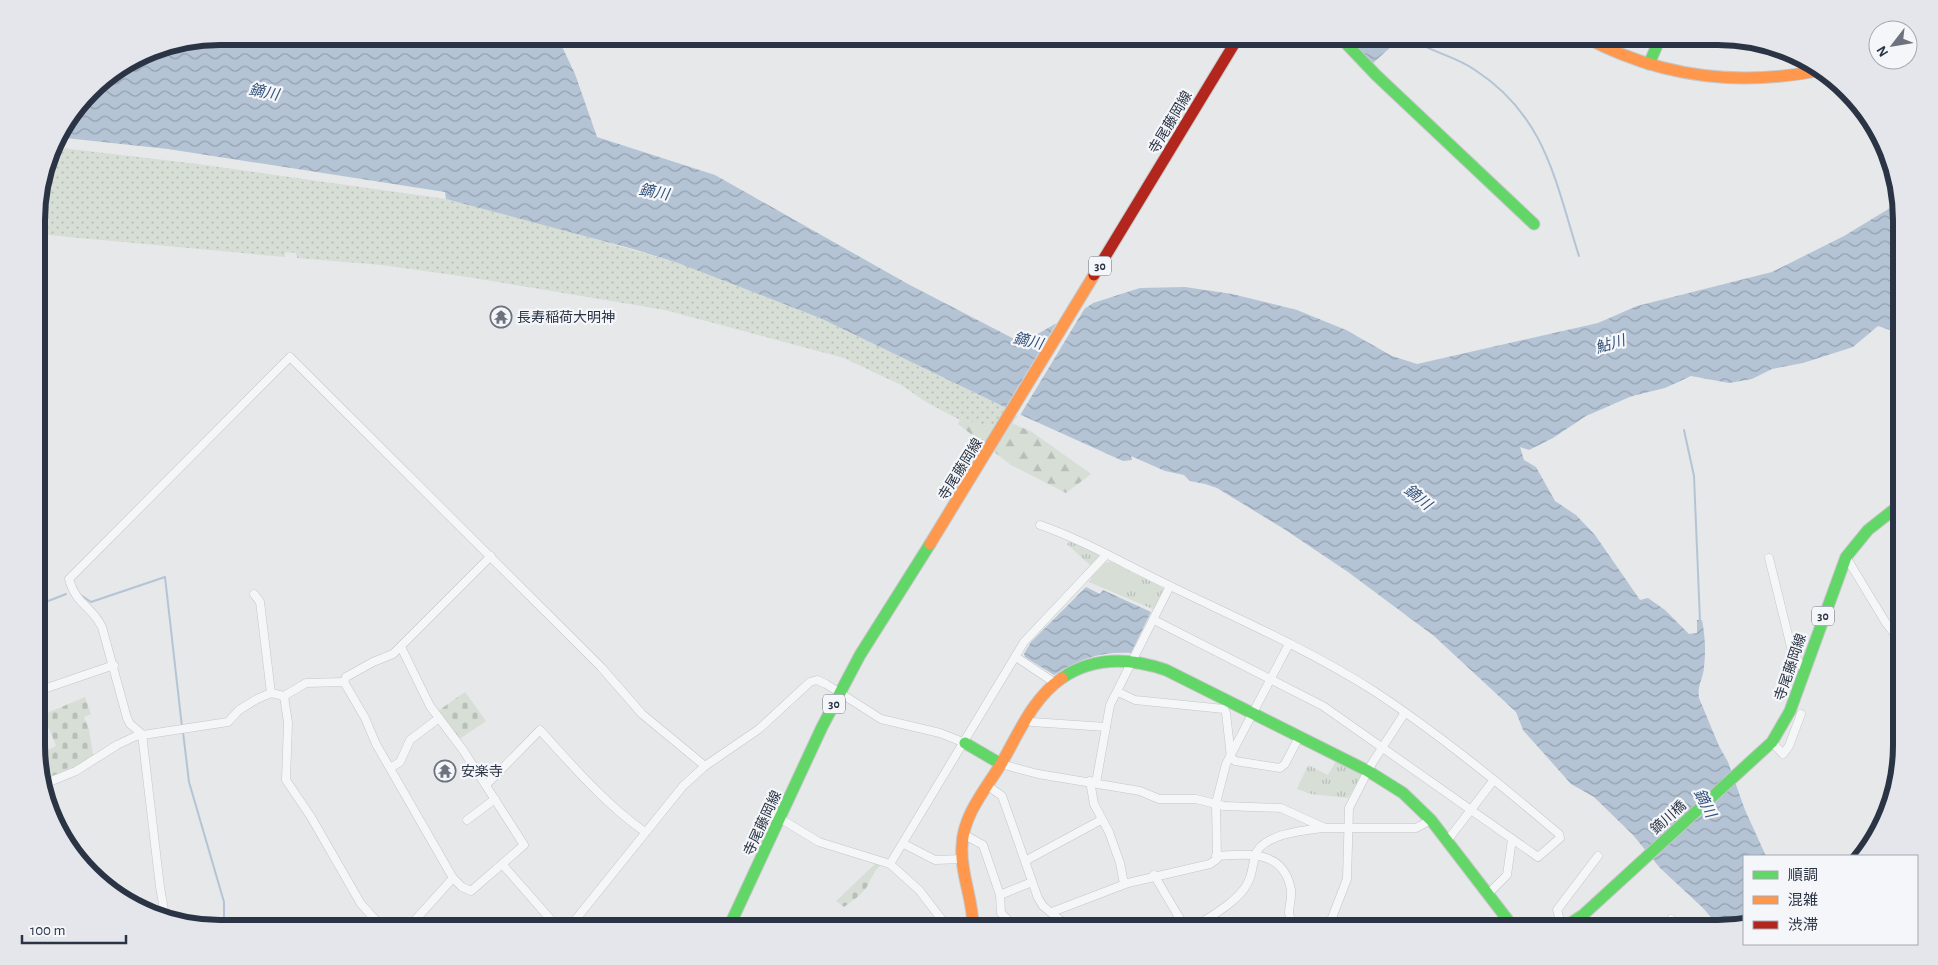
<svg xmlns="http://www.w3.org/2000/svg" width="1938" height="965" viewBox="0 0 1938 965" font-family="'Alegreya Sans','Noto Sans JP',sans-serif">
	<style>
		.grass { fill: url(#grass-dots) }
		.forest { fill: url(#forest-firs) }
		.cemetery { fill: url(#cemetery-stones) }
		.park { fill: url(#park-tufts) }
		.pitch { fill: #d6ded6 }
		.water { fill: url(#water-waves) }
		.pier { fill: #e6e8ea }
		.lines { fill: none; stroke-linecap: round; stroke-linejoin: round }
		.stream { stroke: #b4c4d5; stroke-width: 2 }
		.street-casing { stroke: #c4c6c8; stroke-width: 9 }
		.fast-casing { stroke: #c4c6c8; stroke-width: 13 }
		.slow-casing { stroke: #c4c6c8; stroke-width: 13 }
		.jam-casing { stroke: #c4c6c8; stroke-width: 13 }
		.street { stroke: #f5f6f7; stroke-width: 8 }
		.fast { stroke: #63d668; stroke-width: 11 }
		.slow { stroke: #ff974d; stroke-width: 11 }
		.jam { stroke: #b3261e; stroke-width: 11 }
		.labels { text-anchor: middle; stroke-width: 4.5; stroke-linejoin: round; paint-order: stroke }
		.shield { fill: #f4f6f9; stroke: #676e7b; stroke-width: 1 }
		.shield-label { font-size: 12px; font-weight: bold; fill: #2b3445 }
		.street-label { font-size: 14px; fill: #2b3445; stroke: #f4f6f9 }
		.poi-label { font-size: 14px; fill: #2b3445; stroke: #f4f6f9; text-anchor: start }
		.water-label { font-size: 15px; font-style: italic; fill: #34527a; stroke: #f4f6f9 }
		.rim { fill: none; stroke: #2b3445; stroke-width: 6 }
	</style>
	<defs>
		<pattern id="grass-dots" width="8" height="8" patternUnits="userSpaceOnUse" patternTransform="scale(1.25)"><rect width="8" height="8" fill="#d6ded6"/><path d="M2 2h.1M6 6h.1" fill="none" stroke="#b8bfb9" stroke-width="1.8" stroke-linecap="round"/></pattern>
		<pattern id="forest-firs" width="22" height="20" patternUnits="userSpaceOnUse" patternTransform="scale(1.25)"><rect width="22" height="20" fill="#d6ded6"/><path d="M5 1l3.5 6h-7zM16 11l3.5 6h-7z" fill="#b8bfb9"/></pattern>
		<pattern id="cemetery-stones" width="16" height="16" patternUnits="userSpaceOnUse" patternTransform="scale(1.25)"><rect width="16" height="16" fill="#d6ded6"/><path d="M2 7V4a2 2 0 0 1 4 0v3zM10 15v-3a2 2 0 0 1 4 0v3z" fill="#b8bfb9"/></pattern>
		<pattern id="park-tufts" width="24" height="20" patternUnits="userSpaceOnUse" patternTransform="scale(1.25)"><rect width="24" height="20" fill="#d6ded6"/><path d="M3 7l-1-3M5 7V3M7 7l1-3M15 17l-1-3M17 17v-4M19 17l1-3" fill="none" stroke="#b8bfb9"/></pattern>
		<pattern id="water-waves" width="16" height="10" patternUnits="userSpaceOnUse" patternTransform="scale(1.25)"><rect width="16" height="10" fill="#b4c4d5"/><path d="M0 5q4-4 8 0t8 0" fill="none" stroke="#93a0af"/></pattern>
	</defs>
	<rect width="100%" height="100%" fill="#e6e8ea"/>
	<path class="grass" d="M 53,147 L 198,164 L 446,199 L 533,221 L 678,263 L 820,318 L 1019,414 L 1012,423 L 998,427 L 960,420 L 926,402 L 903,386 L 844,358 L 665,310 L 468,277 L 382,265 L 297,258 L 296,253 L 285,252 L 285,257 L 37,234 L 37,208 Z"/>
	<path class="forest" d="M 960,420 L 998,427 L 1012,423 L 1032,432 L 1091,474 L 1066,493 L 1011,465 L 958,424 Z"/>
	<g class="cemetery">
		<path d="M 465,692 L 486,721 L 458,740 L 438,711 Z"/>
		<path d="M 85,697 L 91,714 L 84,717 L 89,729 L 93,755 L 80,764 L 42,780 L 38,769 L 38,755 L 56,746 L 49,728 L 38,732 L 38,713 L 40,716 Z"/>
		<path d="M 876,863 L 881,865 C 871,874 874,874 868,885 C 863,894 852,901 844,907 L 836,901 Z"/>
	</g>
	<g class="park">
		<path d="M 1072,539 L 1098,554 L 1099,559 L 1092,567 L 1067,544 Z"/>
		<path d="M 1111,562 L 1162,587 L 1164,590 L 1155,610 L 1089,582 L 1105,563 Z"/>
		<path d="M 1336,761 L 1362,775 L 1348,798 L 1311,794 L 1297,789 L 1308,765 L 1328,775 Z"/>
	</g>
	<path class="pitch" d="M 1111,562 L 1127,570 L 1117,592 L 1090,578 L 1105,563 Z"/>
	<g class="water">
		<path d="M 220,36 L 557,36 L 575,74 L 597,137 L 715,175 L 908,284 L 1022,343 L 1055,324 L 1077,314 L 1093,303 L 1140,288 L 1185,287 L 1232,294 L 1297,310 L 1346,330 L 1392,356 L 1417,364 L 1598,323 L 1637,306 L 1772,272 L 1844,236 L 1900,202 L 1901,334 L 1878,326 L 1853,347 L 1803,363 L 1772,369 L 1752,379 L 1729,383 L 1691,376 L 1665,388 L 1632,396 L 1586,416 L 1553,438 L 1529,450 L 1520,447 L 1524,460 L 1536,467 L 1555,501 L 1576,515 L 1595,535 L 1640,600 L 1648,598 L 1665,610 L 1689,634 L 1697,633 L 1697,620 L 1702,620 C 1705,635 1706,651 1704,667 C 1703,680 1697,684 1699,698 L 1719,746 L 1728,762 L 1745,810 L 1766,856 L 1744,856 L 1744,926 L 1720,928 L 1703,908 L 1660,868 L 1633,835 L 1594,797 L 1571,784 L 1523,730 L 1516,712 L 1434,636 L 1348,572 L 1284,529 L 1217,488 L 1205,484 L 1190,481 L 1184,475 L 1165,471 L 1131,456 L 1132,460 L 1123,461 L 1019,414 L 820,318 L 678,263 L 633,249 L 446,199 L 445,192 L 168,149 L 56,137 L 99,82 L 150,50 Z"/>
		<path d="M 1353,36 L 1384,36 L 1393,45 L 1373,63 L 1350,39 Z"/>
		<path d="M 1086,587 L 1100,594 L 1103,590 L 1151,612 L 1131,653 C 1102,651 1078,659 1054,675 L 1025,657 L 1024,654 L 1031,642 Z"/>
	</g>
	<path class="pier" d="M 1088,303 L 1019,417 L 1004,410 L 1059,319 L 1076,312 Z"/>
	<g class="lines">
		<g class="stream">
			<path d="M 1407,36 C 1428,52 1454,55 1475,70 C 1546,116 1555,181 1579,256"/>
			<path d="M 1684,430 L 1694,476 L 1700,621"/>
			<path d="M 79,594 L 91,602 L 165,577 L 182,727"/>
			<path d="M 38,605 L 66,594"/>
			<path d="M 183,732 L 189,782 L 224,902 L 224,929"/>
		</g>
		<g class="street-casing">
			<g id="street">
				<path d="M 1040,525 C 1083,540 1124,564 1166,584 C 1236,618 1308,649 1374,691 C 1439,734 1500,784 1559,834 L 1560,838 L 1538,857 L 1323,706 L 1154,620"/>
				<path d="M 1846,557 L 1886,623 L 1901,642"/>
				<path d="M 1769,558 L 1792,651 L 1804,670"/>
				<path d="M 254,594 L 260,602 L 271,693"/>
				<path d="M 1016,657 L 1055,683"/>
				<path d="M 344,682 L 346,677 L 373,662 L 393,654 L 491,556"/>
				<path d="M 38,691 L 114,665"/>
				<path d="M 1118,692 L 1135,700 L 1224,709 L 1226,713 L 1231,757 L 1235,761 L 1280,768 L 1285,764 L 1299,737"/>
				<path d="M 284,696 L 288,723 L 286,780 L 311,817 L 361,904 L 384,929"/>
				<path d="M 1026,720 L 1032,722 L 1106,727"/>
				<path d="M 1772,742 L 1783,754 L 1789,746 L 1801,714"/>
				<path d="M 1001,764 L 1038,774 L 1140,791 L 1159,799 L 1196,799 L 1224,806 L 1281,808 L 1325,828 L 1416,828 L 1431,820"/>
				<path d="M 390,768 L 400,762 L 410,740 L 439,718"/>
				<path d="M 1090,781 L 1094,804 L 1109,832 L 1120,863 L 1124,884"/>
				<path d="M 1096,783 L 1110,705 L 1170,586"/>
				<path d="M 44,784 L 76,771 L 117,745 L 136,736 L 228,722 L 239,710 L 257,699 L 271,693 L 284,696 L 306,683 L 344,682 L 365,718 L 376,744 L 453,878 L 462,887 L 471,891 L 524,845 L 463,750 L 430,706 L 401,647"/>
				<path d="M 486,785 L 540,730 C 572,765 605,804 645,832"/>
				<path d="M 988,786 L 1002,796 L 1038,898 L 1043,906 L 1071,929"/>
				<path d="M 467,820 L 495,799"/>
				<path d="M 963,834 L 983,845 L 1000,895 L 1001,913 L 1017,929"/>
				<path d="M 757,839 L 771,809 L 781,819 L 819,842 L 890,864 L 919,890 L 949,929"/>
				<path d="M 1447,841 L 1493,781"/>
				<path d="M 904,844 L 935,860 L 962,859"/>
				<path d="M 1216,856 C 1247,854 1284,849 1291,890 C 1292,898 1289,906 1289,913 C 1290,918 1292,924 1293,928"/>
				<path d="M 1025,861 L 1101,820"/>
				<path d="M 890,864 L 1024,642 L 1106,555"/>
				<path d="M 503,865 L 559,929"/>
				<path d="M 1154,875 L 1186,929"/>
				<path d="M 1488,894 L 1507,875 L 1512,839"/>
				<path d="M 1000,895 L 1032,882"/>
				<path d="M 1052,912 L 1128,883 L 1210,864 L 1217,859 L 1216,803 L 1226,764 L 1289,644"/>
				<path d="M 165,916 L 160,887 L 142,734 L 130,724 L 127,718 L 102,627 C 92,606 76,605 69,579 L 290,357 L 601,667 L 642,714 L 705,766"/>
				<path d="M 1328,928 L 1347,879 L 1349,808 L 1371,765 L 1404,714"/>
				<path d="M 1562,928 L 1557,910 L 1598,856"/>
				<path d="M 1664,928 L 1671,919"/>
				<path d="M 407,929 L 453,878"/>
				<path d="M 568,929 L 683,786 L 705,766 L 759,729 L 810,682 L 817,680 L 826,684 L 881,719 L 940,733 L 965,743"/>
				<path d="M 1192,929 C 1209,917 1232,905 1244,889 C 1252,878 1252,868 1255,856 C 1261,834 1305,830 1323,828"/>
			</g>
		</g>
		<g class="fast-casing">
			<g id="fast">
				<path d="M 1339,36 L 1376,75 L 1534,224"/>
				<path d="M 1649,64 L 1661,36"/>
				<path d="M 1062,678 C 1094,656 1131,658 1166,670 L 1368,771 L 1403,793 L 1431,820 L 1514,928"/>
				<path d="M 965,743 L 1001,764"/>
				<path d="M 1563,928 L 1583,915 L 1772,742 L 1790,711 L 1846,557 L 1868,530 L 1901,504"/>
				<path d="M 728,929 L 822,727 L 860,655 L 930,544"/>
			</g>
		</g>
		<g class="slow-casing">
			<g id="slow">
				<path d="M 1583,36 C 1658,77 1739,87 1822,70"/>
				<path d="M 930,544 L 1094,275"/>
				<path d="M 973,929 C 974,901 960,874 962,846 C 963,815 985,790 1001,764 C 1019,733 1032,699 1062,678"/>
			</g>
		</g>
		<g class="jam-casing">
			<path id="jam" d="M 1094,275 L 1239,36"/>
		</g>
		<use href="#street" class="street"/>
		<use href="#fast" class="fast"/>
		<use href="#slow" class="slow"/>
		<use href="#jam" class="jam"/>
	</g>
	<defs>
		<g id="temple-ring" transform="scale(1.125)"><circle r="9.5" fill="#f4f6f9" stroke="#6c737f" stroke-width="1.5"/><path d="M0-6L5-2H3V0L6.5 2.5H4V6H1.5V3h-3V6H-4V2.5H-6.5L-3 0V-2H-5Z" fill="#6c737f"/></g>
	</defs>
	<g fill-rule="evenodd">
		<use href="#temple-ring" x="501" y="317"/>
		<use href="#temple-ring" x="445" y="771"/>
	</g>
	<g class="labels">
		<g class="shield">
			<rect x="1089" y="256.5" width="22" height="19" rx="4"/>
			<rect x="1812" y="606.5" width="22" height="19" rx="4"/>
			<rect x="823" y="694.5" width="22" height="19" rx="4"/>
		</g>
		<g class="shield-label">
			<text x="1100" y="270">30</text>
			<text x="1823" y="620">30</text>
			<text x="834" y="708">30</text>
		</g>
		<g class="street-label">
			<text transform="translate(1170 122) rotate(-59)" y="5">寺尾藤岡線</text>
			<text transform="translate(960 469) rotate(-58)" y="5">寺尾藤岡線</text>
			<text transform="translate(1790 667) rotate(-71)" y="5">寺尾藤岡線</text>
			<text transform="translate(1668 817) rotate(-42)" y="5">鏑川橋</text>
			<text transform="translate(762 823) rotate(-65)" y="5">寺尾藤岡線</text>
		</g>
		<g class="poi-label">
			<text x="517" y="322">長寿稲荷大明神</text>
			<text x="461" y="776">安楽寺</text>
		</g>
		<g class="water-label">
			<text transform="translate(264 92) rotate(11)" y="5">鏑川</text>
			<text transform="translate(654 192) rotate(10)" y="5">鏑川</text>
			<text transform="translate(1028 341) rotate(13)" y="5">鏑川</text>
			<text transform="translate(1610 344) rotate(-16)" y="5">鮎川</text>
			<text transform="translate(1418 497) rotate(39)" y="5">鏑川</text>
			<text transform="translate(1705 803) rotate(63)" y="5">鏑川</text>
		</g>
	</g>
	<path d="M0 0H1938V965H0ZM220 45H1718A175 175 0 0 1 1893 220V745A175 175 0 0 1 1718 920H220A175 175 0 0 1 45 745V220A175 175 0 0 1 220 45Z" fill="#e4e6eb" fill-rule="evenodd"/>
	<path class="rim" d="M220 45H1718A175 175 0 0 1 1893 220V745A175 175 0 0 1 1718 920H220A175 175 0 0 1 45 745V220A175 175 0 0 1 220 45Z"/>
	<rect x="1743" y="855" width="175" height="90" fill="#f4f6f9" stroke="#a4a8b1"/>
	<rect x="1753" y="871" width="25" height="8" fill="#63d668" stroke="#a4a8b1"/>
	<text x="1788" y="880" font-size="15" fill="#2b3445">順調</text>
	<rect x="1753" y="896" width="25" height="8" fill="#ff974d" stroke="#a4a8b1"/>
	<text x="1788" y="905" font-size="15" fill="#2b3445">混雑</text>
	<rect x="1753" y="921" width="25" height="8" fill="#b3261e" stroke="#a4a8b1"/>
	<text x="1788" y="930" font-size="15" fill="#2b3445">渋滞</text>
	<g transform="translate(1893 45) rotate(239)"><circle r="24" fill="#f4f6f9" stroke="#a4a8b1"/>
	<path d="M0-4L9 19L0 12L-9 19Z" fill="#6c737f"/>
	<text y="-8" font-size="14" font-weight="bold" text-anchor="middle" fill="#2b3445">N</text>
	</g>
	<path d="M22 935v8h104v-8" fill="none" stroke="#2b3445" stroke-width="2.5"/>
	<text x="30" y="935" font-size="15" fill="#2b3445" stroke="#f4f6f9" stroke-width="4" paint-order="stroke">100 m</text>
</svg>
